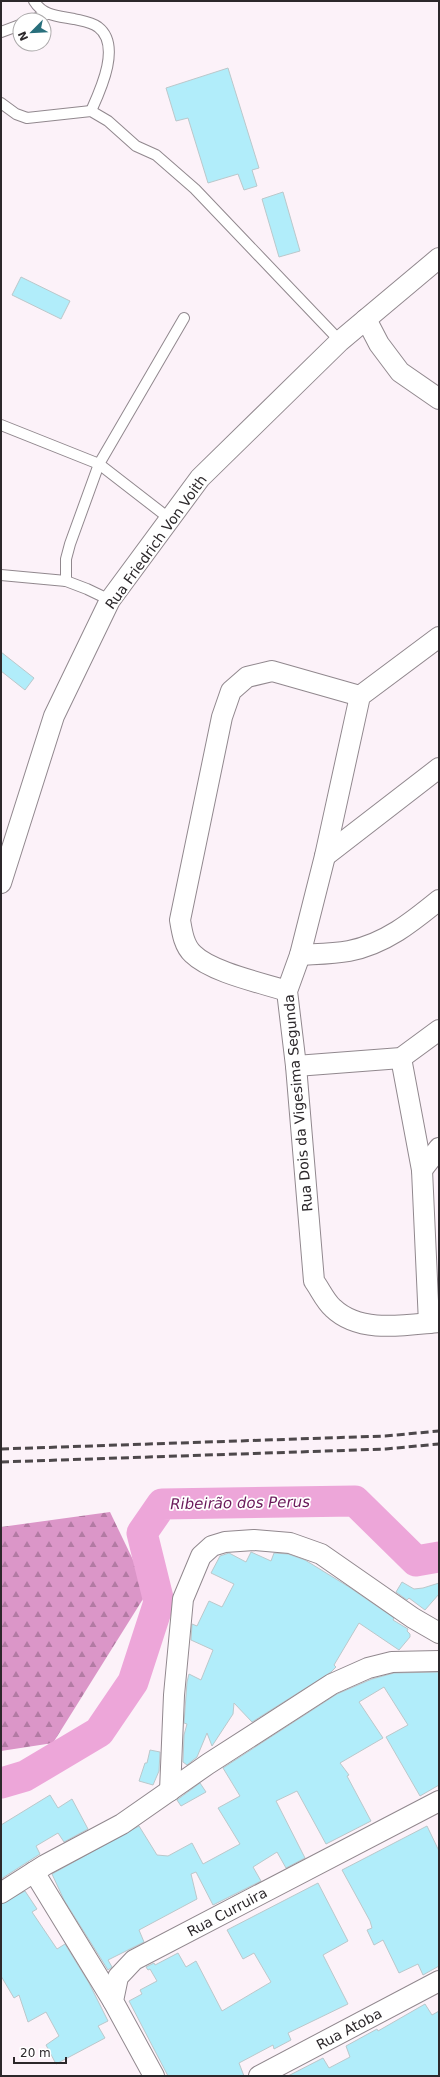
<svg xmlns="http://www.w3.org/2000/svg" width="440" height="2077" viewBox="0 0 440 2077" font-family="'DejaVu Sans',sans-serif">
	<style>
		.forest { fill: url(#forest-firs) }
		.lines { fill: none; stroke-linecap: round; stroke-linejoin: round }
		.river { stroke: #eda6d9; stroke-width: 31 }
		.building { fill: #b1edfa; stroke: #bbc8cb }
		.service-casing { stroke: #91888e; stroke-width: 12 }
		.minor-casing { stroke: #91888e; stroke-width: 22 }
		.service { stroke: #fff; stroke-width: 10 }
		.minor { stroke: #fff; stroke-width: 20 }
		.rail { stroke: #4d484b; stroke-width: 3; stroke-dasharray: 8 4; stroke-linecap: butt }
		.labels { text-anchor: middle; stroke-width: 3.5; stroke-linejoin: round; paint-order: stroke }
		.street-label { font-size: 14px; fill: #2c282b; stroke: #fff }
		.water-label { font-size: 15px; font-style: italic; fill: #6a195a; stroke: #fff }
	</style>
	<defs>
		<pattern id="forest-firs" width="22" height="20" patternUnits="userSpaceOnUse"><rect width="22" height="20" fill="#db96c8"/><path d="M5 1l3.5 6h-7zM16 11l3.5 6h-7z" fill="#b27aa3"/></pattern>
	</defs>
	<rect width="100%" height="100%" fill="#fcf2f9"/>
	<path class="forest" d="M 110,1512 L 148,1591 L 53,1743 L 1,1751 L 1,1527 Z"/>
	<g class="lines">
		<path class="river" d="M 1,1783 L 25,1776 L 99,1732 L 133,1682 L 159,1602 L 142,1533 L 162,1504 L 355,1501 L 416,1561 L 439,1557"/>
	</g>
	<g class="building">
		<path d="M 228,68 L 259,168 L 252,170 L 257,186 L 244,190 L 238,174 L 208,183 L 188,118 L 176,121 L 166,88 Z"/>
		<path d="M 283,192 L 300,251 L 279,257 L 262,199 Z"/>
		<path d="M 21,277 L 70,301 L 61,319 L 12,295 Z"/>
		<path d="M 1,652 L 34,678 L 25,690 L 1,671 Z"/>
		<path d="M 251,1552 L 271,1561 L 274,1553 L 288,1554 L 305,1560 L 349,1587 L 394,1618 L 393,1620 L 408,1629 L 407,1631 L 410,1634 L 410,1637 L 399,1650 L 359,1623 L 334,1665 L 336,1667 L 331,1672 L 252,1722 L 234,1703 L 233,1714 L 212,1746 L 207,1733 L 197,1757 L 187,1765 L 183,1762 L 184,1735 L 187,1724 L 184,1723 L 187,1682 L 189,1674 L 201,1680 L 213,1650 L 191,1640 L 192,1624 L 197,1626 L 209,1601 L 222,1607 L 234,1584 L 211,1573 L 220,1556 L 229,1553 L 246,1562 Z"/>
		<path d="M 402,1582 L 414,1589 L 423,1588 L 439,1583 L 439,1594 L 425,1610 L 409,1598 L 407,1600 L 396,1592 Z"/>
		<path d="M 439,1672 L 439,1785 L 420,1796 L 386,1737 L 408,1725 L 384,1687 L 359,1702 L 383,1738 L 340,1763 L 349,1775 L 347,1776 L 371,1821 L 326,1844 L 297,1791 L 276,1801 L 305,1858 L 286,1868 L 277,1852 L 253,1867 L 261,1881 L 213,1905 L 196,1872 L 191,1874 L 197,1899 L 139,1930 L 144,1942 L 108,1960 L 112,1967 L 108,1970 L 64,1900 L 52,1874 L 139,1826 L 157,1855 L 168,1856 L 192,1843 L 203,1864 L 240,1844 L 218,1808 L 240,1796 L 223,1768 L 337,1694 L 372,1679 L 394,1673 Z"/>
		<path d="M 150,1750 L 160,1752 L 159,1771 L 153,1785 L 139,1781 L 145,1763 L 147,1763 Z"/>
		<path d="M 200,1783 L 206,1792 L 181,1806 L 177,1800 Z"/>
		<path d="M 50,1795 L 58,1808 L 72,1799 L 88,1829 L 64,1842 L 58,1833 L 36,1846 L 40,1854 L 1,1879 L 1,1825 Z"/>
		<path d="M 427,1826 L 439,1851 L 439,1966 L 423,1975 L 418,1964 L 399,1973 L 383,1940 L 374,1945 L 367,1930 L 372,1928 L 370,1921 L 342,1870 Z"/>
		<path d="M 318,1883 L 348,1941 L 323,1955 L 348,2004 L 288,2033 L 291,2040 L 274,2049 L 273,2045 L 239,2063 L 244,2076 L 168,2076 L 129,2001 L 142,1994 L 140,1990 L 157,1981 L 150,1969 L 148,1970 L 146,1967 L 154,1963 L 155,1965 L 178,1953 L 186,1967 L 196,1961 L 222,2011 L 271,1982 L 254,1953 L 243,1959 L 227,1930 Z"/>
		<path d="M 25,1891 L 37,1909 L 32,1912 L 57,1949 L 65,1944 L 89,1983 L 108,2021 L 98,2026 L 105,2038 L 56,2064 L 46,2045 L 59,2036 L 46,2012 L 28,2022 L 19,1995 L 14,1998 L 1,1976 L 1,1904 Z"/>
		<path d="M 425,2004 L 432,2015 L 439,2011 L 439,2076 L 288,2076 L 323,2058 L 329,2068 L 350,2057 L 346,2046 L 377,2029 L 378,2031 Z"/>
	</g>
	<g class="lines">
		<g class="service-casing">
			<g id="service">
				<path d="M 34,1 C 43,16 58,16 74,19 C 82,21 91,22 98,27 C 122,45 100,91 91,111"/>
				<path d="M 32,20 L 47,14"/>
				<path d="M 1,32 L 20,25"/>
				<path d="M 1,103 L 16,114 L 27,118 L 91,111 L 108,121 L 136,146 L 156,155 L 195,189 L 340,341"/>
				<path d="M 1,425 L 99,464 L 170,519"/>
				<path d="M 1,575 L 66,581"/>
				<path d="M 110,600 L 87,589 L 66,581 L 66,559 L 70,544 L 99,464 L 184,318"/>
			</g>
		</g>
		<g class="minor-casing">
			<g id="minor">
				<path d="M 366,319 L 379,344 L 400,372 L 439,399"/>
				<path d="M 439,637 L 360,696 L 325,856 L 300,955 L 287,991 L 296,1066 L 314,1281 C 320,1289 325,1301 333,1308 C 360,1334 405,1325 439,1322"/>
				<path d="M 325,856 L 439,768"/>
				<path d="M 1,883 L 54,716 L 110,600 L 200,478 L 340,341 L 439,258"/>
				<path d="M 300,955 C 316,954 333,954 349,951 C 385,944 412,922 439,900"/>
				<path d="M 287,991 C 262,983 211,972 193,954 C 184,946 182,932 180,920 L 222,717 L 231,691 L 247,677 L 272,671 L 360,696"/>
				<path d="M 401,1058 L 422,1170 L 429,1323"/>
				<path d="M 296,1066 L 401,1058 L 439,1030"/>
				<path d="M 422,1170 L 439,1148"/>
				<path d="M 170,1791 L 174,1695 L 183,1599 L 201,1556 L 212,1546 L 225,1542 L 254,1540 L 290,1543 L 321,1554 L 413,1618 L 439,1633"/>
				<path d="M 34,1872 L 113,2001"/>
				<path d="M 1,1893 L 45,1865 L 122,1824 L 208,1764 L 332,1684 L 368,1668 L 392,1662 L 439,1661"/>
				<path d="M 154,2076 L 113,2001 L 118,1977 L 134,1960 L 439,1801"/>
				<path d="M 259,2076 L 439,1981"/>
			</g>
		</g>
		<use href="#service" class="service"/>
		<use href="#minor" class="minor"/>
		<g class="rail">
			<path d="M 1,1449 L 385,1436 L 439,1431"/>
			<path d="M 1,1462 L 386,1449 L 439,1444"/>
		</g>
	</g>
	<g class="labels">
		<g class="street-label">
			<text transform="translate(156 542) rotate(-54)" y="5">Rua Friedrich Von Voith</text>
			<text transform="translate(298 1103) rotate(-95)" y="5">Rua Dois da Vigesima Segunda</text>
			<text transform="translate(227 1912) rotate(-28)" y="5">Rua Curruira</text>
			<text transform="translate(349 2029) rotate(-28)" y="5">Rua Atoba</text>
		</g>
		<g class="water-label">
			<text transform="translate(240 1503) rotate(-1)" y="5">Ribeirão dos Perus</text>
		</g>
	</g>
	<rect width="440" height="2077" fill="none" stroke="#2c282b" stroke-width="4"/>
	<g transform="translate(32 32) rotate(246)"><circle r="19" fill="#ffffff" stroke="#aba9aa"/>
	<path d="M0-3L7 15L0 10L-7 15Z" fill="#286f7c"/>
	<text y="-6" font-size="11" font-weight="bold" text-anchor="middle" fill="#2c282b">N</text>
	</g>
	<path d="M14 2057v6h52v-6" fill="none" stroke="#2c282b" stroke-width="2"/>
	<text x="20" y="2057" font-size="12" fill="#2c282b" stroke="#ffffff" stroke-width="3" paint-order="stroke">20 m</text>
</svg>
